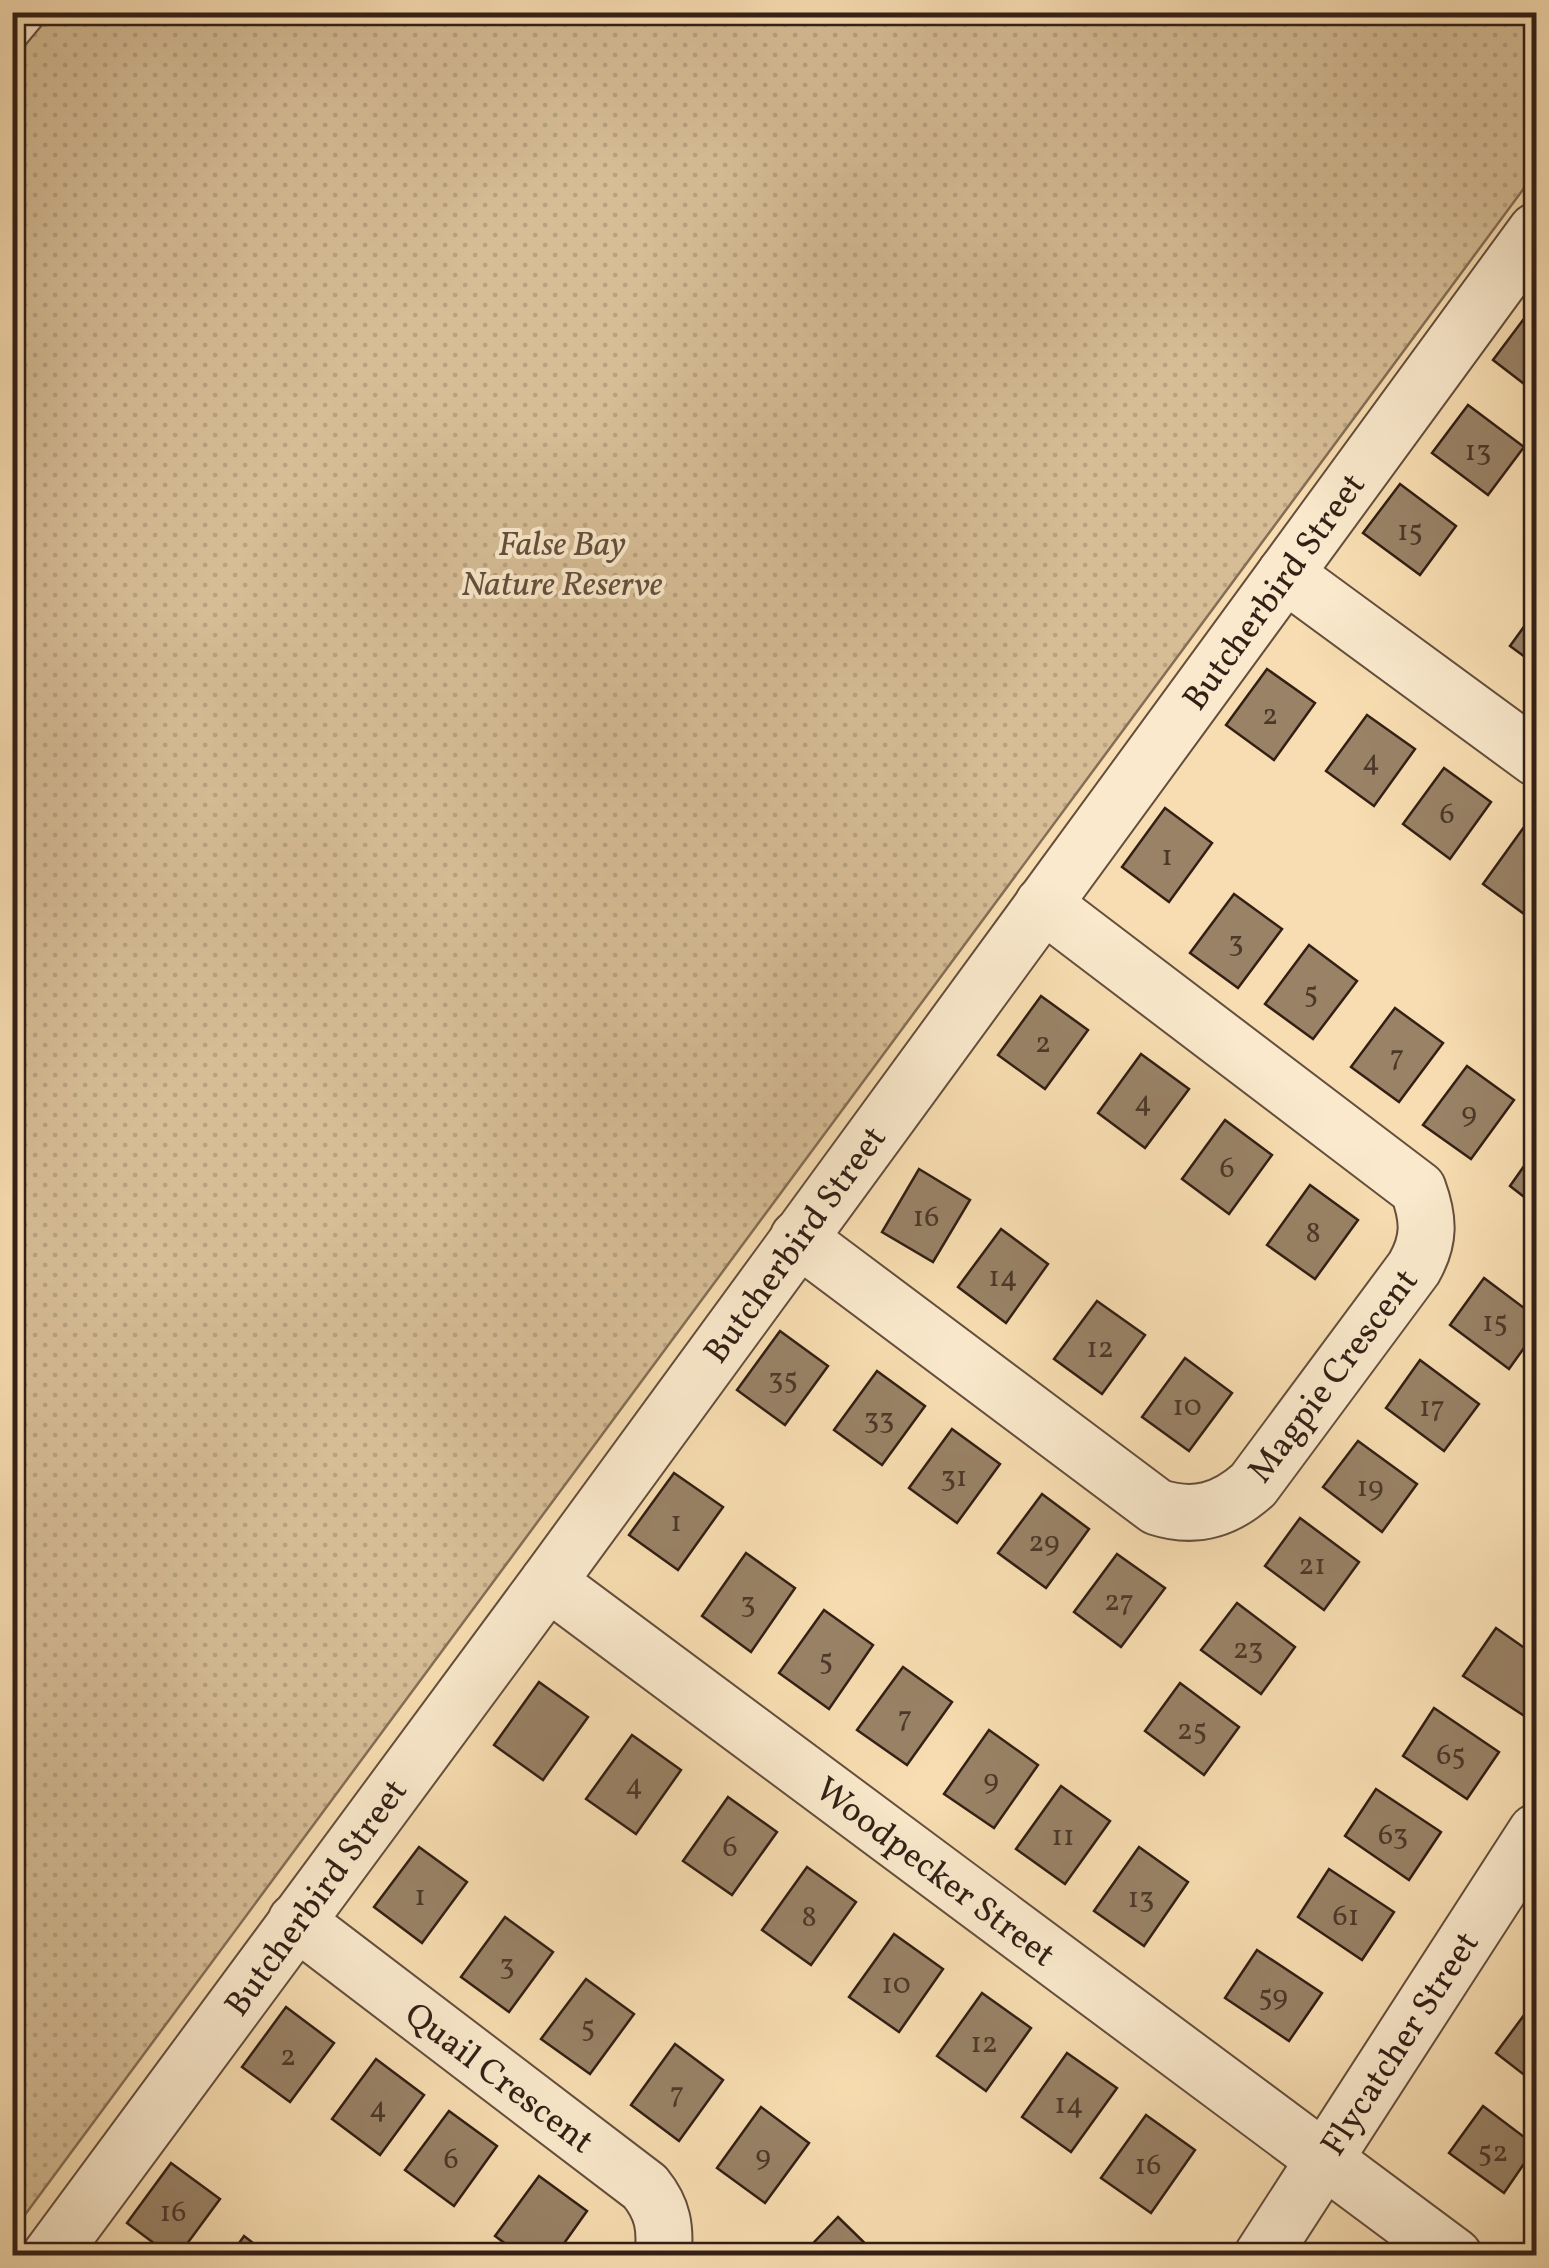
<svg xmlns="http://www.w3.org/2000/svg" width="1549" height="2268" viewBox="0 0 1549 2268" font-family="Vollkorn,serif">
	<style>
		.grass { fill: url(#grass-dots); stroke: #846e56; stroke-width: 2.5 }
		.building { fill: #998266; stroke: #331f15; stroke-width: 2.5 }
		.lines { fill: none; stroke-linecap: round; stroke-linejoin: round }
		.service-casing { stroke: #644e3c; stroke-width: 34 }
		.minor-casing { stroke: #644e3c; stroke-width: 59 }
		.service { stroke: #fae9cc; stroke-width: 30 }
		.minor { stroke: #fae9cc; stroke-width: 55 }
		.labels { text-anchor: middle; stroke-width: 8; stroke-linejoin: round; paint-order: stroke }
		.number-label { font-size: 30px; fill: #4c3829 }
		.park-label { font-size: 35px; font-style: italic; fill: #644e3c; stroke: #fae9cc }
		.street-label { font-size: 35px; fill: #331f15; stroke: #fae9cc }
	</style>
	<defs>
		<pattern id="grass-dots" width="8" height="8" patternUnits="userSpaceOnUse" patternTransform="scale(2.5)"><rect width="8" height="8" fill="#d6bd96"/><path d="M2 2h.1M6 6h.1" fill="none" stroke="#b8a280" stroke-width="1.8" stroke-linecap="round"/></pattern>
	</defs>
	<rect width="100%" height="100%" fill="#f7ddb1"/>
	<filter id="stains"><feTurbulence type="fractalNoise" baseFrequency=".002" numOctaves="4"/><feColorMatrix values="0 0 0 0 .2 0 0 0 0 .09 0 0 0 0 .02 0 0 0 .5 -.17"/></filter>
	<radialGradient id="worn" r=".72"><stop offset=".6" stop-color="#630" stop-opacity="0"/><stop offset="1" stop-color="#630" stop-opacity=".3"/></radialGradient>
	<path class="grass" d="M 13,13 L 1536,13 L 1536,172 L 13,2231 Z"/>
	<g class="building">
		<path d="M 1529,312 L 1536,317 L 1536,393 L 1493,360 Z"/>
		<path d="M 1468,405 L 1524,447 L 1488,495 L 1432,453 Z"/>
		<path d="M 1400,484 L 1456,526 L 1420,575 L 1363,533 Z"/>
		<path d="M 1536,610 L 1536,665 L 1510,646 Z"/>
		<path d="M 1267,669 L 1315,703 L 1274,760 L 1226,725 Z"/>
		<path d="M 1367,715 L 1415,749 L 1374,806 L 1326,771 Z"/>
		<path d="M 1444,768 L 1491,802 L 1450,859 L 1403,824 Z"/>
		<path d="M 1165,808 L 1212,843 L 1169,902 L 1122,867 Z"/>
		<path d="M 1524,827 L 1536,836 L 1536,911 L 1531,919 L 1483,884 Z"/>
		<path d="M 1234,894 L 1282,929 L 1238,988 L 1190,953 Z"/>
		<path d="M 1309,945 L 1357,981 L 1313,1039 L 1265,1004 Z"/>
		<path d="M 1041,996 L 1088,1030 L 1045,1089 L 998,1055 Z"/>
		<path d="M 1395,1008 L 1443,1043 L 1399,1102 L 1351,1067 Z"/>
		<path d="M 1141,1054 L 1189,1089 L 1145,1148 L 1098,1113 Z"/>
		<path d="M 1467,1066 L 1514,1100 L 1471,1159 L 1423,1125 Z"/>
		<path d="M 1225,1120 L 1272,1155 L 1229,1214 L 1182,1179 Z"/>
		<path d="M 1536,1149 L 1536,1206 L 1510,1186 Z"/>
		<path d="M 919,1169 L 970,1200 L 933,1262 L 882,1232 Z"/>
		<path d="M 1310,1185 L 1358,1220 L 1315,1279 L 1267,1245 Z"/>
		<path d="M 1001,1229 L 1048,1264 L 1006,1323 L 958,1287 Z"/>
		<path d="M 1484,1278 L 1536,1317 L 1536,1331 L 1509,1369 L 1450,1325 Z"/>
		<path d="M 1097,1301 L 1145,1335 L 1102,1394 L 1054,1359 Z"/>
		<path d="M 780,1331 L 828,1366 L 785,1425 L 737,1390 Z"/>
		<path d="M 1185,1358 L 1232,1393 L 1189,1451 L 1142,1417 Z"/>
		<path d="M 1420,1360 L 1479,1404 L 1444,1451 L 1386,1408 Z"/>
		<path d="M 877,1371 L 925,1406 L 882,1465 L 834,1430 Z"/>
		<path d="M 952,1429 L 1000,1464 L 957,1523 L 909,1488 Z"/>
		<path d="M 1358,1441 L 1417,1484 L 1382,1532 L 1323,1487 Z"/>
		<path d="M 674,1473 L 723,1507 L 678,1570 L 629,1535 Z"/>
		<path d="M 1042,1494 L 1089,1529 L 1046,1588 L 998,1553 Z"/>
		<path d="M 1300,1518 L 1359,1562 L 1324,1610 L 1265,1566 Z"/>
		<path d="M 746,1553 L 795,1588 L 751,1652 L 702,1616 Z"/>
		<path d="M 1117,1554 L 1165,1588 L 1121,1647 L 1074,1612 Z"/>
		<path d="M 1237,1603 L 1295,1647 L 1261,1694 L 1201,1650 Z"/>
		<path d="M 824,1610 L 873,1645 L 829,1709 L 779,1673 Z"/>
		<path d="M 1496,1628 L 1536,1656 L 1536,1707 L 1529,1719 L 1463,1676 Z"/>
		<path d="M 903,1667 L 952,1702 L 907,1765 L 857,1730 Z"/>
		<path d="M 539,1682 L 588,1717 L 543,1780 L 494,1745 Z"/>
		<path d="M 1180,1683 L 1239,1727 L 1204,1775 L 1145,1731 Z"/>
		<path d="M 1434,1708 L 1499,1752 L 1467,1799 L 1403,1756 Z"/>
		<path d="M 989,1730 L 1038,1765 L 994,1828 L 944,1794 Z"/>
		<path d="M 632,1735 L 681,1770 L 636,1834 L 586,1799 Z"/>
		<path d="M 1061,1786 L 1110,1821 L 1065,1884 L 1016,1849 Z"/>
		<path d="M 1376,1789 L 1441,1832 L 1409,1880 L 1345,1836 Z"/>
		<path d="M 728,1797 L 777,1832 L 732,1895 L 683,1861 Z"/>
		<path d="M 419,1847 L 467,1882 L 422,1943 L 374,1907 Z"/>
		<path d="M 1139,1847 L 1188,1882 L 1144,1946 L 1094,1911 Z"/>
		<path d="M 807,1867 L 856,1902 L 811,1965 L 762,1930 Z"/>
		<path d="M 1329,1869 L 1394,1912 L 1362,1960 L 1298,1917 Z"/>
		<path d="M 505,1917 L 553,1952 L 509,2012 L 461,1977 Z"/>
		<path d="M 894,1934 L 943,1969 L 899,2032 L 849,1997 Z"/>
		<path d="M 1257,1950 L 1322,1993 L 1289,2041 L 1225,1998 Z"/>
		<path d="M 586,1979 L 634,2014 L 590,2074 L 541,2039 Z"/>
		<path d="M 982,1993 L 1031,2028 L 986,2091 L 937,2056 Z"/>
		<path d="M 286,2007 L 334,2043 L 290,2102 L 242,2067 Z"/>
		<path d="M 1530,2007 L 1536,2012 L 1536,2084 L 1496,2053 Z"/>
		<path d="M 675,2044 L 723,2080 L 679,2141 L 631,2105 Z"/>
		<path d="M 1067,2053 L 1117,2088 L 1071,2152 L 1022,2117 Z"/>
		<path d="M 376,2059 L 424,2095 L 380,2155 L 332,2119 Z"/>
		<path d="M 1483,2106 L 1536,2146 L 1504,2193 L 1449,2153 Z"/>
		<path d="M 761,2107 L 809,2143 L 765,2203 L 717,2168 Z"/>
		<path d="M 449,2111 L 497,2146 L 454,2206 L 405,2170 Z"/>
		<path d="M 1146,2115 L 1195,2150 L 1151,2213 L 1101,2178 Z"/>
		<path d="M 171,2163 L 220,2199 L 178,2256 L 171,2256 L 127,2223 Z"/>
		<path d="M 539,2176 L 587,2211 L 555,2256 L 522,2256 L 495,2236 Z"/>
		<path d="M 838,2217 L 878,2256 L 801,2256 Z"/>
		<path d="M 244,2236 L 270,2256 L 230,2256 Z"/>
	</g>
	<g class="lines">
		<g class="service-casing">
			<path id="service" d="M 12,36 L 32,12"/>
		</g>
		<g class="minor-casing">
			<g id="minor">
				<path d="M 1285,574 L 1536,758"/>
				<path d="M 798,1238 L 1157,1507 C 1194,1519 1224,1511 1253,1485 L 1414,1268 C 1430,1240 1429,1219 1418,1189 L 1043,904"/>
				<path d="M 548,1582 L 1454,2256"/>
				<path d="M 296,1921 L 645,2187 C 663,2209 666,2228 663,2256"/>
				<path d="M 50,2256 L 548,1582 L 1536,231"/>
				<path d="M 1262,2256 L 1536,1832"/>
			</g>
		</g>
		<use href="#service" class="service"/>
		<use href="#minor" class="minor"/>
	</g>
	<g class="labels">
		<g class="number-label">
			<text x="1478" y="460">13</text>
			<text x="1410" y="540">15</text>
			<text x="1270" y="724">2</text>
			<text x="1371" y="770">4</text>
			<text x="1447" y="823">6</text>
			<text x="1167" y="865">1</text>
			<text x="1236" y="951">3</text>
			<text x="1311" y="1002">5</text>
			<text x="1043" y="1052">2</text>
			<text x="1397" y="1065">7</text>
			<text x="1143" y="1111">4</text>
			<text x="1469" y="1122">9</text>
			<text x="1227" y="1177">6</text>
			<text x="926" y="1226">16</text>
			<text x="1313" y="1242">8</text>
			<text x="1003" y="1286">14</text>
			<text x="1495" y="1331">15</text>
			<text x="1100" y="1357">12</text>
			<text x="783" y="1388">35</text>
			<text x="1187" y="1415">10</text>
			<text x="1432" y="1416">17</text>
			<text x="879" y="1428">33</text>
			<text x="954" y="1486">31</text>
			<text x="1370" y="1496">19</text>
			<text x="676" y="1531">1</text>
			<text x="1044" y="1551">29</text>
			<text x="1312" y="1574">21</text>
			<text x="1119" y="1610">27</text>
			<text x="748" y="1612">3</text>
			<text x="1248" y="1658">23</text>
			<text x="826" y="1669">5</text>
			<text x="905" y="1726">7</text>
			<text x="1192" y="1739">25</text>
			<text x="1451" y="1764">65</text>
			<text x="991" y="1789">9</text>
			<text x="634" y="1794">4</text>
			<text x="1393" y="1844">63</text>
			<text x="1063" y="1845">11</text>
			<text x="730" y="1856">6</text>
			<text x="420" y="1905">1</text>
			<text x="1141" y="1907">13</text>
			<text x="1346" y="1925">61</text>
			<text x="809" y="1926">8</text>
			<text x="507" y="1974">3</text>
			<text x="896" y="1993">10</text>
			<text x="1273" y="2005">59</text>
			<text x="588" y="2036">5</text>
			<text x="984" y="2052">12</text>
			<text x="288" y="2065">2</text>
			<text x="677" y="2102">7</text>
			<text x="1069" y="2113">14</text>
			<text x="378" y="2117">4</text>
			<text x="1493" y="2161">52</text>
			<text x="763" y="2165">9</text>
			<text x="451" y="2168">6</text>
			<text x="1148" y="2174">16</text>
			<text x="173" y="2221">16</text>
		</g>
		<g class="park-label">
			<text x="562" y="555">False Bay<tspan x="562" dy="40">Nature Reserve</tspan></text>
		</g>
		<g class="street-label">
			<text transform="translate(1273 591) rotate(-54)" y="12">Butcherbird Street</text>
			<text transform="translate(794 1244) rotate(-54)" y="12">Butcherbird Street</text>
			<text transform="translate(1332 1375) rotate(-53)" y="12">Magpie Crescent</text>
			<text transform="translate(936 1871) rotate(37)" y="12">Woodpecker Street</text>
			<text transform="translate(315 1897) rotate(-54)" y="12">Butcherbird Street</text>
			<text transform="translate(1399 2043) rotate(-57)" y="12">Flycatcher Street</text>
			<text transform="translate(500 2077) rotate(37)" y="12">Quail Crescent</text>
		</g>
	</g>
	<rect width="1549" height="2268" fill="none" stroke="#f7ddb1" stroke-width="50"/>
	<rect x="15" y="15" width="1519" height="2238" fill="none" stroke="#331f15" stroke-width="5"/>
	<rect x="25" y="25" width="1499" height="2218" fill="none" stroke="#331f15" stroke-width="2.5"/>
	<rect width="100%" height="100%" filter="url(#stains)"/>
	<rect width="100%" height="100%" fill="url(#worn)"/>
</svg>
